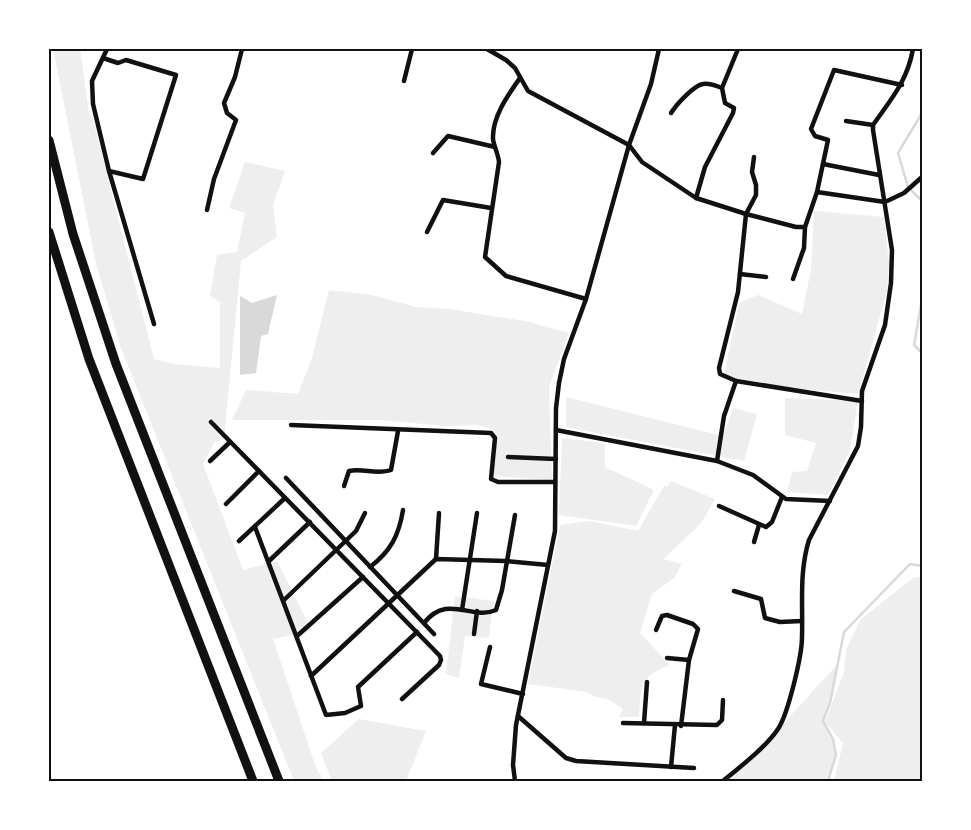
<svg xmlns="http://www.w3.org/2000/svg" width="971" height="830" viewBox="0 0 971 830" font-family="'Roboto Condensed',sans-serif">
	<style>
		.green { fill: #eee }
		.water { fill: #d9d9d9 }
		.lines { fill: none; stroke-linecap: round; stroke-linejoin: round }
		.stream { stroke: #d9d9d9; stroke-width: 2.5 }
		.minor { stroke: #111; stroke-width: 4.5 }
		.motorway { stroke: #111; stroke-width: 9 }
		.neatline { fill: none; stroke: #111; stroke-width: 2 }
	</style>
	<rect width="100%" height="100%" fill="#fff"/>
	<g class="green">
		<path d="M 53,49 L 80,49 L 89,112 L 92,116 L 154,359 L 174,364 L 220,368 L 220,302 L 210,296 L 217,255 L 237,252 L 245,213 L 229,208 L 245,162 L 285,171 L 273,205 L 277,237 L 241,261 L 224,439 L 214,443 L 203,464 L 243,570 L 277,561 L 312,631 L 273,639 L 315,765 L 323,781 L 294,781 L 121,348 L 96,264 Z"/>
		<path d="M 814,211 L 884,217 L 889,263 L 887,291 L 858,394 L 770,386 L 724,375 L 739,303 L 758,295 L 802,314 L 811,269 Z"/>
		<path d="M 329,290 L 372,295 L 416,307 L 449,309 L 525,321 L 569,333 L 549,387 L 552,480 L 493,476 L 496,431 L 480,425 L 445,426 L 379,420 L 232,420 L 246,390 L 298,394 L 312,358 Z"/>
		<path d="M 566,397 L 723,436 L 733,408 L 757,414 L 744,461 L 566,427 Z"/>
		<path d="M 785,398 L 858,401 L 850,450 L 828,495 L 787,492 L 792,472 L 807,471 L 816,443 L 785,435 Z"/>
		<path d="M 562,438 L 605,443 L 605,467 L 654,490 L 636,526 L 559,515 Z"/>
		<path d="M 671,481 L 715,499 L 701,523 L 664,559 L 682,564 L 674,578 L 652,594 L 640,633 L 670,665 C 637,679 642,683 639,717 L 619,717 L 623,709 L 608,699 L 595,697 L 587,692 L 528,684 L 560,525 L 590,521 L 638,531 L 664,486 L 667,487 Z"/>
		<path d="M 922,576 L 922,781 L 834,781 L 843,743 L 825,722 L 844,672 L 846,650 L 860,620 L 913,578 Z"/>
		<path d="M 455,596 L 493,601 L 489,638 L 465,636 L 459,678 L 446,674 Z"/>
		<path d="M 836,666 L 830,703 L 823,721 L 833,739 L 836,755 L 828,781 L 723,781 L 770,738 Z"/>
		<path d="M 359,719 L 426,731 L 406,781 L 332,781 L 321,753 Z"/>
	</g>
	<path class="water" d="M 277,295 L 268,334 L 261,336 L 256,373 L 240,375 L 240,296 L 252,303 Z"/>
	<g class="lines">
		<g class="stream">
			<path d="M 922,113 L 898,153 L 908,187 L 922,201"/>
			<path d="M 922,299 L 914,345 L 922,353"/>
			<path d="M 828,781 L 836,755 L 833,739 L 823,721 L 830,703 L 844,632 L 910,564 L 922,566"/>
		</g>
		<g class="minor">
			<path d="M 107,49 L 92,81 L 93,104 L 109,171 L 154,324"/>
			<path d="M 487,49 L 506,60 L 515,68 L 528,91 L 629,145 L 642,162 L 696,198 L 746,214 L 796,227 L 805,227 L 817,192 L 885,202 L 904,193 L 922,177"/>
			<path d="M 103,58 L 118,63 L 126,60 L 176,75 L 143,179 L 109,171"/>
			<path d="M 520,78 C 508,95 492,117 493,139 C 494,147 498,153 499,162 L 485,257 L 506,276 L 586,299"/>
			<path d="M 404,81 L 412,49"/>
			<path d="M 671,113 C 676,105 694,85 703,84 C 709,83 717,86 722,88"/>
			<path d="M 846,121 L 873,125"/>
			<path d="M 433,153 L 448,136 L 495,147"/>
			<path d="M 754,157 L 752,172 L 756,185 L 756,195 L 746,214 L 738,292 L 719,368 L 720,374 L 736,381 L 862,401"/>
			<path d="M 823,164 L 879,175"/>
			<path d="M 817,192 L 828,140 L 815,136 L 811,129 L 834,70 L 902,85"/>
			<path d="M 696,198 L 705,167 L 733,113 L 734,108 L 725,103 L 722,88 L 738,49"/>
			<path d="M 207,210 L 214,179 L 236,120 L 227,113 L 224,103 L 235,77 L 242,49"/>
			<path d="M 427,232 L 443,200 L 491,208"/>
			<path d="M 740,274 L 766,277"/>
			<path d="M 793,279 L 804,248 L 805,227"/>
			<path d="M 211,422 L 440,656 L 441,660 L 439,665 L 402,699"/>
			<path d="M 291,425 L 491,433 L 495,438 L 491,479 L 498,482 L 555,482"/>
			<path d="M 556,430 L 717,461 L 753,475 L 786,499 L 830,501"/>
			<path d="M 508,457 L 556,459"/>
			<path d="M 210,461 L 230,442"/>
			<path d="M 717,461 L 724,416 L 736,381"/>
			<path d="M 286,478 L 434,634"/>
			<path d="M 344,486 L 349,471 C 363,468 377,475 391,470 L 398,431"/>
			<path d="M 226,504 L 259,471"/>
			<path d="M 719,506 L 766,527 L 772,522 L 782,497"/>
			<path d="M 255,527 L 326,715 L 345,713 L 361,706 L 358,687 L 417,632"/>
			<path d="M 239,541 L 285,498"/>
			<path d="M 754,542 L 759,525"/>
			<path d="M 436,559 L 439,513"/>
			<path d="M 269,561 L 310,522"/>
			<path d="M 370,567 C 391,551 399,535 403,510"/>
			<path d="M 734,591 L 761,599 L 765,618 L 780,622 L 802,621"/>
			<path d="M 284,600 L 356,531 L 365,513"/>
			<path d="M 462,610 L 477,513"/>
			<path d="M 424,623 C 448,593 471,621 496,610 L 502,590 L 515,515"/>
			<path d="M 656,630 L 662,616 L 667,615 L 693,624 L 698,629 L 689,660 L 681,726"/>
			<path d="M 474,634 L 477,611"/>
			<path d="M 297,636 L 363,577"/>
			<path d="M 490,647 L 481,684 L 523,694"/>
			<path d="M 667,658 L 689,660"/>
			<path d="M 311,676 L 436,559 L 506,561 L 548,565"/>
			<path d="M 518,716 L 566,758 L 576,761 L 694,768"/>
			<path d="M 623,723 L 717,725 L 722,720 L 723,700"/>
			<path d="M 644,723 L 647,682"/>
			<path d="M 671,767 L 675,725"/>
			<path d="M 515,781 L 513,765 L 516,725 L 555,531 L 556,408 L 559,383 L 564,359 L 586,299 L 629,145 L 651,84 L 659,49"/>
			<path d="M 723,781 C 740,767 766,747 778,729 C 788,714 802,656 802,637 C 803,604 799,572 809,540 L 858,446 L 861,427 L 862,391 L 885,325 L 891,283 L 892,250 L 873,130 L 873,125 C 891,99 907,82 913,49"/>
		</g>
		<g class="motorway">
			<path d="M 49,140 L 73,234 L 116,364 L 279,781"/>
			<path d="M 49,232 L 89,359 L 253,781"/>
		</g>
	</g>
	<rect width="971" height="830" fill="none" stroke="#ffffff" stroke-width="100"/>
	<rect x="50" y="50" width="871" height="730" class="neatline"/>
</svg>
